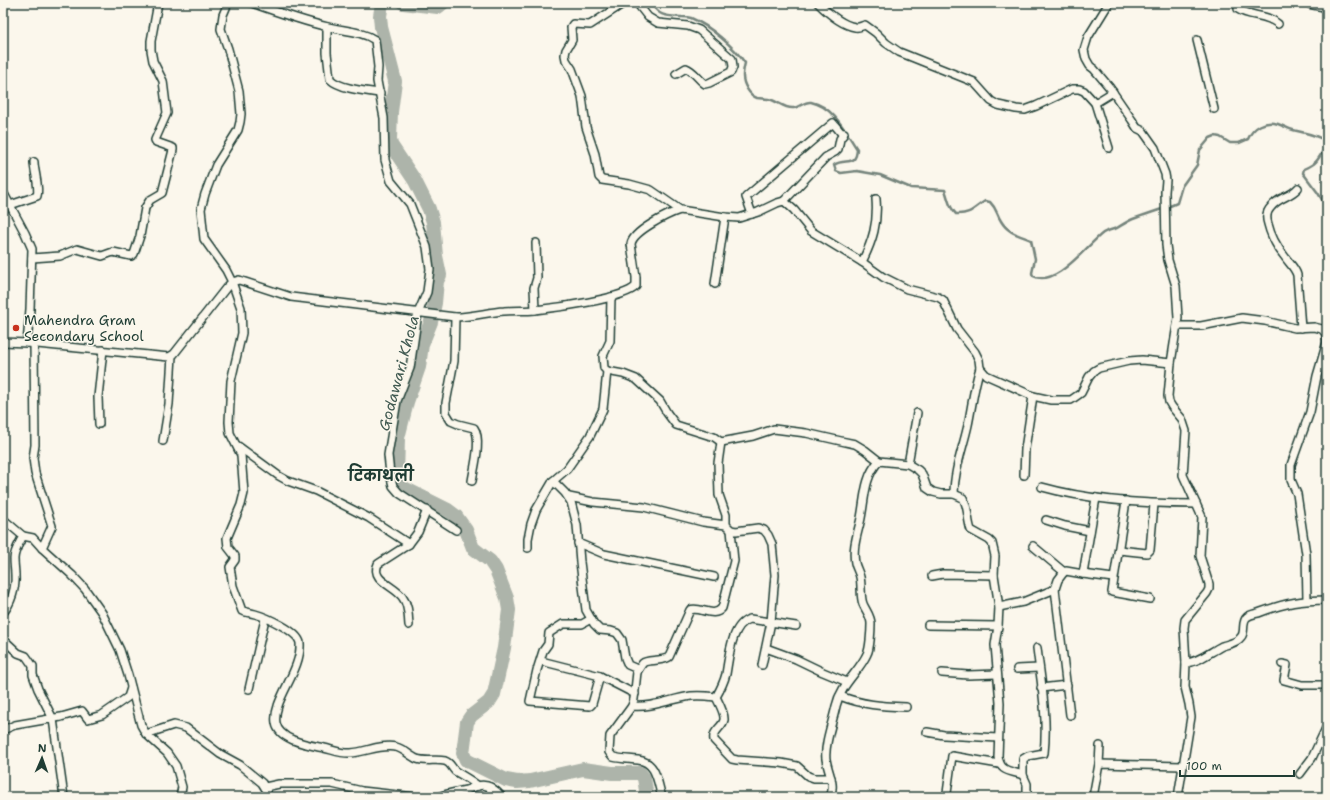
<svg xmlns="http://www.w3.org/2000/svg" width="1330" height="800" viewBox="0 0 1330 800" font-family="'Shantell Sans','Playpen Sans Deva',sans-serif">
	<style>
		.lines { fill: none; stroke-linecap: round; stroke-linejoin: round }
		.stream { stroke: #74847b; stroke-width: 2.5 }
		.river { stroke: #adb4aa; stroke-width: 14 }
		.minor-casing { stroke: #1f3d34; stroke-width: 10 }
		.secondary-casing { stroke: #1f3d34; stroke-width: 13 }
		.minor { stroke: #fbf7ec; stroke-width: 7 }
		.secondary { stroke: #fbf7ec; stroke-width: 10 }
		.poi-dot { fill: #c8321e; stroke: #fbf7ec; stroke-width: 1.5 }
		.labels { text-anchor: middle; stroke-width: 3; stroke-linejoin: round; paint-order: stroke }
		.poi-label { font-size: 14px; fill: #1f3d34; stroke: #fbf7ec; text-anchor: start }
		.water-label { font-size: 15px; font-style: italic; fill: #425b52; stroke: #fbf7ec }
		.neighbourhood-label { font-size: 15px; font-weight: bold; fill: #1f3d34; stroke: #fbf7ec }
	</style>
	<rect width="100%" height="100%" fill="#fbf7ec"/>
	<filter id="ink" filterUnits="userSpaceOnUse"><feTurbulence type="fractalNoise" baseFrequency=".025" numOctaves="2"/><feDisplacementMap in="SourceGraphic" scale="8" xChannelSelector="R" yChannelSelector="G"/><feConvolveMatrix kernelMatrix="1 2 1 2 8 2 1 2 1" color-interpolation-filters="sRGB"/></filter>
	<g filter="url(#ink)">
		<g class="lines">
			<path class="stream" d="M 651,3 C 659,17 667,16 682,17 C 685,17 688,17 691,18 C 710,26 734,47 745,63 C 744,67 743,72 743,76 C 743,84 749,95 757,98 C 762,99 767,98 772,100 C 780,103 785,109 794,108 C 800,107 805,101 811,102 C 834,107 845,131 857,149 C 856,168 845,157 834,165 L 836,171 L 841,173 L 857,171 L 880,175 L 911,188 L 945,190 C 949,200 948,206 956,214 C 970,215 974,208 985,201 L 990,202 C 997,209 996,213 1001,221 C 1008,233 1019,235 1031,240 L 1035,259 L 1032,273 L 1033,276 C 1056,288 1086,246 1103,233 C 1107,230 1112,230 1117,228 C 1122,225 1128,221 1133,219 C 1148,213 1162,210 1177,203 L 1182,186 L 1197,165 L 1200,150 L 1210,138 L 1215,136 L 1220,137 L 1230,143 L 1239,143 L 1248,139 C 1253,127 1265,120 1278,124 C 1284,126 1288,129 1293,130 C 1305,133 1315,134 1326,141 L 1327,144 C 1318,158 1320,162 1304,169 L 1303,173 L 1318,193 L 1327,208"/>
			<g class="river">
				<path d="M 382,3 L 380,16 L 381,27 L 395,81 L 391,112 L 390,139 L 391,145 L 415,181 L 429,209 L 433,222 L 436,256 L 440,275 L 437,281 L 435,303 L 431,322 L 422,344 L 419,367 L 407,402 L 398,438 L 397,477 L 397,481 L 402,487 L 448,510 L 456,516 L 466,530 L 473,548 L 490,561 L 496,570 L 507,598 L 509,610 L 504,648 L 494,694 L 489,702 L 471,716 L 467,722 L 463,753 L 466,760 L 506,780 L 517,782 L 530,781 L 583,769 L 612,773 L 640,773 L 644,778 L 647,797"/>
				<path d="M 403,3 L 438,7 L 443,3"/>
			</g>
			<g class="minor-casing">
				<g id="minor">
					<path d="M 228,3 L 223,15 L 221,29 L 228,49 L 239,91 L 241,114 L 240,122 L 238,130 L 216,165 L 205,194 L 201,209 L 204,239 L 226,270 L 232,282 L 241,308 L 242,333 L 231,381 L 229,422 L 230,433 L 241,455 L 244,493 L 241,505 L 227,538 L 228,547 L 235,556 L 235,560 L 230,567 L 233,586 L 242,611 C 246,612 251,613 255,614 C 266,617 298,631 300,643 C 302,671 272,700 276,723 C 279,741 310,745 324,748 C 333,750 342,754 351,753 C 366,752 380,744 396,747 C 404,749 410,756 417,759 C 426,762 436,759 445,761 C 451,763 451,767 455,771 C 463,776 471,780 478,786"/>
					<path d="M 252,3 C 277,12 302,21 328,27 C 345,31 361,31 375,40 L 378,67 L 377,81 L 384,118 L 385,160 L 391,181 L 410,204 L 427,247 L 430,269 L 427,292 L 418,313 L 410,368 L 397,401 L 388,455 L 390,474 L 393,486 L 399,493 L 456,530"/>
					<path d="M 624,3 L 590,25 L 573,24 L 571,27 L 572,40 L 566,50 L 565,55 L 566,60 L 572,69 L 582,96 L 586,127 L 595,154 L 599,177 L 602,180 L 629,184 L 651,190 L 680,210 L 725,217 L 739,218 L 758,212 L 777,203 L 784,201 L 794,210 L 811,231 L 862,262 L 883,277 L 907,289 L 938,297 L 943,300 L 957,329 L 975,352 L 979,360 L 980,368 L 986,375 L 1033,396 L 1051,400 L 1071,400 L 1081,393 L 1089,377 L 1094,371 L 1099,368 L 1129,361 L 1142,360 L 1171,363"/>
					<path d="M 637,3 L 648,17 L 658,23 L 688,26 L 699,30 L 732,59 L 733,67 L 731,72 L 709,83 L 705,84 C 698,79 694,71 686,68 L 676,74"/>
					<path d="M 818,3 C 827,12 842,25 855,27 C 859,28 861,26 865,25 L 876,33 L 886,43 L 899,52 L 974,82 L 991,101 L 998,105 L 1016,109 L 1025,110 L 1036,106 L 1072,89 L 1079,89 L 1084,91 L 1095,103 L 1109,148"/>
					<path d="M 1109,3 L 1088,37 L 1084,50 L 1086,59 L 1090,66 L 1094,69 L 1110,88 L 1132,120 L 1137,128 L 1143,131 L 1155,148 L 1165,174 L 1166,180 L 1165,192 L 1166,245 L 1168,260 L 1176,286 L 1178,318 L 1171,363 L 1168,396 L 1169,402 L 1172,407 L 1182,419 L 1186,431 L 1183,475 L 1202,517 L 1200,556 L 1209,584 L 1209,589 L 1207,593 L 1185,620 L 1184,628 L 1186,663 L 1185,687 L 1189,704 L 1191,717 L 1178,797"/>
					<path d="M 1238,3 L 1238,9 C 1250,17 1267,14 1278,24"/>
					<path d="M 327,27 L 327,53 L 330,79 C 340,89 366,91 380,93"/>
					<path d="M 1197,40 L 1214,109"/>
					<path d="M 1095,103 L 1113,92"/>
					<path d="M 1298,188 C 1289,198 1280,196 1271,207 C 1266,212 1266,218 1268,224 C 1271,237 1277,247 1285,257 C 1289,263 1295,268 1297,275 L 1301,328"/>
					<path d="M 3,192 L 25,233 L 32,249 L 30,309 L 27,343"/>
					<path d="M 784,201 L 826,157 L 835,152 L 838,149 L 840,139 L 844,133"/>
					<path d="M 10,205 L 37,196 C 40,189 34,171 34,162"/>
					<path d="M 752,214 L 746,197 L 833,123 L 843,135"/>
					<path d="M 32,258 L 60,256 L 77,249 L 102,256 L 113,252 L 131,256 L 134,254 L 140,236 L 145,208 L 150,200 L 162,193 L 173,150 L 173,148 L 156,142 L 155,140 L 167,113 L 163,81 L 153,61 L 151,50 L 151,41 L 158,3"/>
					<path d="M 862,262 C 873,240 878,223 876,199"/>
					<path d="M 715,284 L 725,217"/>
					<path d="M 535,310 L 534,288 L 537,278 L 536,243"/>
					<path d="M 455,317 L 454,361 L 446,403 L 446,413 L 451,421 L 458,424 L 474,428 C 482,439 474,468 472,481"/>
					<path d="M 1178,326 L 1201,326 L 1242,318 L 1265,321 L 1295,328 L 1314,327 L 1322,329 L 1326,334 L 1327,342 L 1317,376 L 1310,412 L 1291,465 L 1291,480 L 1297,494 L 1306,554 L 1307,600"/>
					<path d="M 3,342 L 27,343 L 169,357 L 174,354 L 226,288 L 232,282 L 239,280 L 291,297 L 455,317 C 472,317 488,312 504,311 C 515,310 525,311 535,310 C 554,308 625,299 636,286 L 636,277 L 631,244 C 633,231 668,214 680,210"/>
					<path d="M 34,344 L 35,445 L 33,458 L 35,473 L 52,526 L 42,548"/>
					<path d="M 607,371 L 623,374 L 636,379 L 660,401 L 667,413 L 676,425 L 714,437 L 721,442 L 753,436 L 774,429 L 806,433 L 841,441 L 855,444 L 865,450 L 879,461 L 908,464 L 918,470 L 922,474 L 927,488 L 933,492 L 941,494 L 954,494 L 963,498 C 969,508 967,519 971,530 L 989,540 L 992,543 L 995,556 L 994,575 L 999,607 L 998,626 L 995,645 L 1000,703 L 998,757 C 1001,773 1010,770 1023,775 L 1027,784 L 1027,797"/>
					<path d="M 99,424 L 98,397 L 103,350"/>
					<path d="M 163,441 L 169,404 L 172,356"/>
					<path d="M 721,442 L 718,463 L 719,495 L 726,515 L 726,525"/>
					<path d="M 238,446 L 279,476 L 288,481 L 316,491 L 369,518 L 409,544"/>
					<path d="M 908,464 L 917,413"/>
					<path d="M 1024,475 L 1025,449 L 1033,396"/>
					<path d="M 553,481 L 565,493 L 571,502 L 577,525 L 580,562 L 586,610 L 594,624 L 600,630 L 611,631 L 617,633 L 622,640 L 625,658 L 628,665 L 635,668 L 637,672 L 634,699 L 632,706 L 610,736 L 609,752 L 613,757 C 621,759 629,759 638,760 C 657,762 657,782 662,797"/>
					<path d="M 1042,487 C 1092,501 1145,504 1196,504"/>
					<path d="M 954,494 C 954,470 963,448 968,425 C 972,406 974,386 980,368"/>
					<path d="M 569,497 L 593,502 L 644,507 L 703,522 L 726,525 L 731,530 L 736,531 L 758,528 L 764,530 L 768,535 L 772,544 L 775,575 L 771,622 L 762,665"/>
					<path d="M 1096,498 L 1083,574 L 1113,578"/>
					<path d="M 1126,501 L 1112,592 L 1150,599"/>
					<path d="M 3,519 L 23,536 L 33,538 L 42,548 L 72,575 L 85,589 L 102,613 L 120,650 L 128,675 L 141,725 L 146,734 L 167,753 L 176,766 L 182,787 L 180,797"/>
					<path d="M 1046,520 L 1065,526 L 1090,531"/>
					<path d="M 578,543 L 604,554 L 714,577"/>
					<path d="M 1033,546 L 1064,572 L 1066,571 L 1083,574"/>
					<path d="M 528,548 L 528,539 L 531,524 L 536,510 L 553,481 L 567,469 L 590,436 L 603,409 L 607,371 L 604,368 L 603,356 L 610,341 L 611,297"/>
					<path d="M 1119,550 L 1147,553 L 1150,550 L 1154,504"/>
					<path d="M 1064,572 L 1058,580 L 1055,589 L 1070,715"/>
					<path d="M 932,576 L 943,574 L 994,575"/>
					<path d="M 999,607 L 1023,602 L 1055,589"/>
					<path d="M 3,613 C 11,603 16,588 15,575 C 15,570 14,565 14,559 C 14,551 19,544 23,536"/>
					<path d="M 591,619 L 582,624 L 563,624 L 549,633 L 548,644 L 543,651 L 537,670 L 530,701 L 590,706 L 592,704 L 600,676"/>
					<path d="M 409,625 C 408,616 409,606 403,598 C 396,586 370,581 378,564 L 409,544 L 418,532 L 427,510"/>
					<path d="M 928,625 L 998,626"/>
					<path d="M 796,626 L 750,619 C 731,624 729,658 726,674 C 724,682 720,690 716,697 C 719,703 725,714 724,720 C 722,728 712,731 714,740 L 732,759 L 737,760 L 781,763 L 797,766 L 808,776 L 814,778 L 831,778"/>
					<path d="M 3,639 L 18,653 L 26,656 L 33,666 L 33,675 L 38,689 L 53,719 L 64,797"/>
					<path d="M 766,648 L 796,659 L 823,672 L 847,682"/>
					<path d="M 541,661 L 600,676 L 635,694"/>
					<path d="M 1186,663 C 1199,662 1210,652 1222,646 C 1228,644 1237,643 1241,637 C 1246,632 1241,622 1247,617 C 1251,614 1256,614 1261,612 C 1285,603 1301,600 1327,600"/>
					<path d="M 1282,664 L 1287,665 L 1284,680 L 1302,685 L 1327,685"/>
					<path d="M 1017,669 L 1039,668"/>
					<path d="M 637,672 C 639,669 641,665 643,663 C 647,659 661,662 669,657 L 690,610 C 701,606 713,619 722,608 L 734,561 L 731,530"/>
					<path d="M 942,673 L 968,675 L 997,674"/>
					<path d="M 1041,688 L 1067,685"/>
					<path d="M 249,689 L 265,619"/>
					<path d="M 840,696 C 863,705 881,706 906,707"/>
					<path d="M 632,706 C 652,708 671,699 691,696 C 700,695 708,696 716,697"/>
					<path d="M 3,730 L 15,725 L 61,717 L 82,711 L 88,719 L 102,715 L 128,697 L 131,688"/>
					<path d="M 927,732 L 944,735 L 998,738"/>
					<path d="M 146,734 L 174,725 L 186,728 L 220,754 L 240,765 L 262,783 L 267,791 L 267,797"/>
					<path d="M 1099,764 L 1100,746"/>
					<path d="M 1300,774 L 1312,758 L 1327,726"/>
					<path d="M 1023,775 L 1023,759 L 1028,756 L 1044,753 C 1048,718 1041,682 1037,648"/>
					<path d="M 265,787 L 279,784 L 332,784 L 362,791 L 415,797"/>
					<path d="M 490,787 L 492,797"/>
					<path d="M 947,793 L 952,756 L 999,764"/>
					<path d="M 438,797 C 447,794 456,792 466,790 C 470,789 473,787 478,786 C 487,783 496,790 502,797"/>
					<path d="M 830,797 C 836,784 828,773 826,759 C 824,744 833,721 836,706 C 841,684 859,672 867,654 C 870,649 871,630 871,624 C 871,616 866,611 863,604 C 860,596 862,586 860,577 C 859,572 856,568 855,563 C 852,547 858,533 861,518 C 865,498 864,477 879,461"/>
					<path d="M 1093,797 L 1099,764 L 1182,766"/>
				</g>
			</g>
			<g class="secondary-casing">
				<path id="secondary" d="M 1311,3 L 1327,6"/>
			</g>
			<use href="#minor" class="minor"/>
			<use href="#secondary" class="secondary"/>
		</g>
	</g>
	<circle class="poi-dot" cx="16" cy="328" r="4"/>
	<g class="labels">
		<g class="poi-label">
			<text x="24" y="325">Mahendra Gram<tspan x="24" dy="16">Secondary School</tspan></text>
		</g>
		<g class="water-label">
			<text transform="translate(399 373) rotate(-75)" y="5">Godawari Khola</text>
		</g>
		<g class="neighbourhood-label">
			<text x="381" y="481">टिकाथली</text>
		</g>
	</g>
	<rect width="1330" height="800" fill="none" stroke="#fbf7ec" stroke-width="16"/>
	<rect x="8" y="8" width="1314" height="784" fill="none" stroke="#1f3d34" stroke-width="1.5" filter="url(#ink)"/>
	<g transform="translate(42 758) rotate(2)" stroke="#fbf7ec" stroke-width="3" paint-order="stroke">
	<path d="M0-3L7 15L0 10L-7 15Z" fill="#1f3d34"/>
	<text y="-6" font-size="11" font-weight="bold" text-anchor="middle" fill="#1f3d34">N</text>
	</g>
	<path d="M1180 770v6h114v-6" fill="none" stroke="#1f3d34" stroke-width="2"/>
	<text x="1186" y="770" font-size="12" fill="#1f3d34" stroke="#fbf7ec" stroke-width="3" paint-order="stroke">100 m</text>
</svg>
